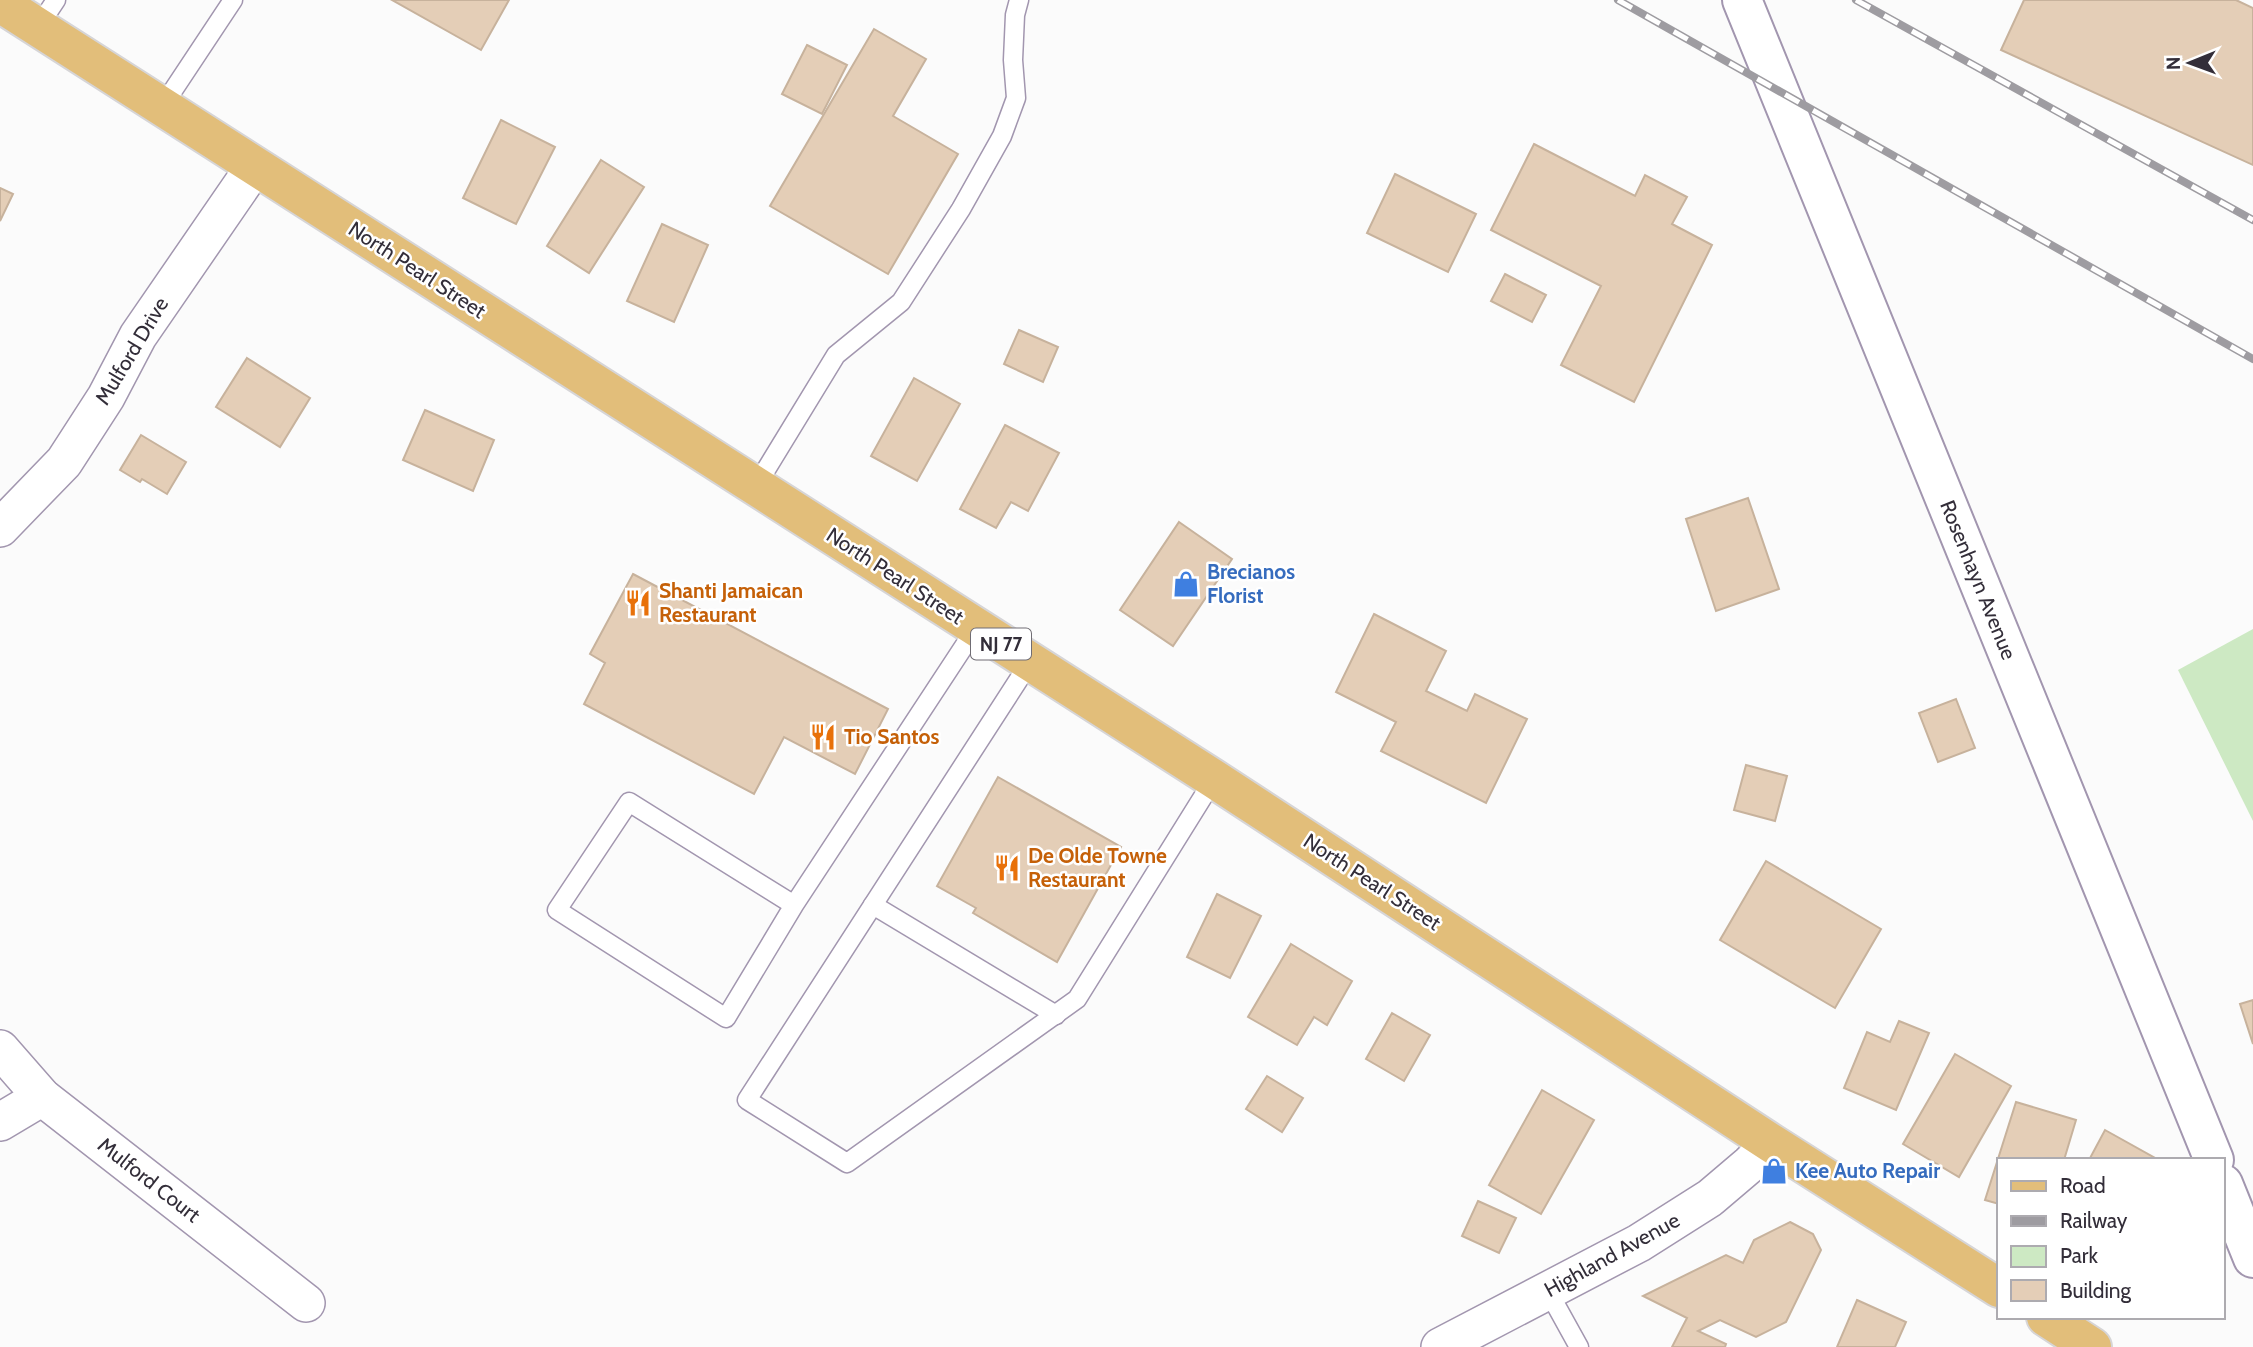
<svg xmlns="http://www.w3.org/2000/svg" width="2253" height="1347" viewBox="0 0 2253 1347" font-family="Cabin,sans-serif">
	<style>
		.green { fill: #cde9c3 }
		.building { fill: #e4ceb7; stroke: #c7b29c; stroke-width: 2 }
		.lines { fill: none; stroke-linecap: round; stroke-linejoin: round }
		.service-casing { stroke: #a296af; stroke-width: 21 }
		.minor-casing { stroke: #a296af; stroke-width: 40 }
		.tertiary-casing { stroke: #a296af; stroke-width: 42 }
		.primary-casing { stroke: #d6d5d7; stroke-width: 42 }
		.service { stroke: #fff; stroke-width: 18 }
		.minor { stroke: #fff; stroke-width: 37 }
		.tertiary { stroke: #fff; stroke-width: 38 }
		.primary { stroke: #e2be7a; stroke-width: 38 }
		.rail-casing { stroke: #9e9ca1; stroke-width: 8 }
		.rail { stroke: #fff; stroke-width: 5; stroke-dasharray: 16; stroke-linecap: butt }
		.labels { text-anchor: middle; stroke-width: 5; stroke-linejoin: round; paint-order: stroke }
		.shield { fill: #fff; stroke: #706d74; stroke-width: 2 }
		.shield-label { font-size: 19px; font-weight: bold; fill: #332e39 }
		.street-label { font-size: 21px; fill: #332e39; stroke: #fff }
		.shop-label { font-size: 21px; font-weight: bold; fill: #366cbe; stroke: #fff; text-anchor: start }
		.food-label { font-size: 21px; font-weight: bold; fill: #c56008; stroke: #fff; text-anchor: start }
	</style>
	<rect width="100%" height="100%" fill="#fbfbfb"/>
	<path class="green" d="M 2253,629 L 2253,821 L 2178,670 Z"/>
	<g class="building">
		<path d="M 392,0 L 509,0 L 481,50 Z"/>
		<path d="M 2024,0 L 2236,0 L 2253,8 L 2253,165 L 2001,50 Z"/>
		<path d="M 874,29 L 926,59 L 893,116 L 958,154 L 888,274 L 770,206 Z"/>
		<path d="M 807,45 L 847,65 L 822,114 L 782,94 Z"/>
		<path d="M 501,120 L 555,147 L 516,224 L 463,198 Z"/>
		<path d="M 1534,144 L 1635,196 L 1645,175 L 1687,197 L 1672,224 L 1712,245 L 1634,402 L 1561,365 L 1601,286 L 1491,230 Z"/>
		<path d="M 601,160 L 644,187 L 589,273 L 547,246 Z"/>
		<path d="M 1395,174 L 1476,214 L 1448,272 L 1367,233 Z"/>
		<path d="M 0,188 L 13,194 L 0,221 Z"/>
		<path d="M 662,224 L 708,245 L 674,322 L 627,301 Z"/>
		<path d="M 1505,274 L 1546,295 L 1532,322 L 1491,301 Z"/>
		<path d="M 1019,330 L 1058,347 L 1043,382 L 1004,364 Z"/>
		<path d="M 247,358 L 310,398 L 280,447 L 216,407 Z"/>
		<path d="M 914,378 L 960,404 L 917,481 L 871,456 Z"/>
		<path d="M 425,410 L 494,440 L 473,491 L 403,460 Z"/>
		<path d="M 1005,425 L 1059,453 L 1028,511 L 1011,502 L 996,528 L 960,509 Z"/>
		<path d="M 141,435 L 186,462 L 167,494 L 142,479 L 140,482 L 120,470 Z"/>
		<path d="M 1748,498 L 1779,589 L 1716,611 L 1686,519 Z"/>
		<path d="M 1179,522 L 1232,559 L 1173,646 L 1120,610 Z"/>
		<path d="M 633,574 L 888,709 L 855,774 L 784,737 L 754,794 L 584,704 L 605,663 L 590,654 Z"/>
		<path d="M 1374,614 L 1446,651 L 1426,691 L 1467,711 L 1475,694 L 1527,719 L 1486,803 L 1381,751 L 1396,722 L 1336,692 Z"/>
		<path d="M 1956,699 L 1975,748 L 1938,762 L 1919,713 Z"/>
		<path d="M 1746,765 L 1787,776 L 1775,821 L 1734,810 Z"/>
		<path d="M 998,777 L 1121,847 L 1057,962 L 973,913 L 976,908 L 937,886 Z"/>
		<path d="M 1766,861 L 1881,929 L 1835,1008 L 1720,940 Z"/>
		<path d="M 1217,894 L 1261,916 L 1230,978 L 1187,957 Z"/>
		<path d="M 1291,944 L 1352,981 L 1327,1025 L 1314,1017 L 1297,1045 L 1248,1017 Z"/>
		<path d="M 2253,1000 L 2253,1044 L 2240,1004 Z"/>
		<path d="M 1392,1013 L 1430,1035 L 1404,1081 L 1366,1059 Z"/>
		<path d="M 1899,1021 L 1929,1033 L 1896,1110 L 1844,1088 L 1867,1032 L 1890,1042 Z"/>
		<path d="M 1955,1054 L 2011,1086 L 1959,1177 L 1903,1144 Z"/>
		<path d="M 1267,1076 L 1303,1098 L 1282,1132 L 1246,1109 Z"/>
		<path d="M 1542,1090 L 1594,1120 L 1541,1214 L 1489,1185 Z"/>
		<path d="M 2016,1102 L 2076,1120 L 2064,1160 L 1999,1160 L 1999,1204 L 1985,1200 Z"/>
		<path d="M 2105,1130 L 2155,1158 L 2154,1160 L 2089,1160 Z"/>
		<path d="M 1478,1201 L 1516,1218 L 1499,1253 L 1462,1236 Z"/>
		<path d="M 1790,1222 L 1813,1234 L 1821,1250 L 1786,1322 L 1756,1337 L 1720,1320 L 1698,1331 L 1726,1344 L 1725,1347 L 1672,1347 L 1687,1318 L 1643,1296 L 1726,1255 L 1743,1263 L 1754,1240 Z"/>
		<path d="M 1857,1300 L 1906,1322 L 1895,1347 L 1837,1347 Z"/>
	</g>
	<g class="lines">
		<g class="service-casing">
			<g id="service">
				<path d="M 38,27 L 56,0"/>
				<path d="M 162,107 L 233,0"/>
				<path d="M 756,486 L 836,355 L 901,302 L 961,209 L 1002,136 L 1016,98 L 1013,60 L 1015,15 L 1019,0"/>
				<path d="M 1030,662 L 747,1100 L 847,1163 L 1077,999 L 1214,779"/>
				<path d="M 794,905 L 629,802 L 557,910 L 726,1018 L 794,905 L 976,628"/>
				<path d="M 873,905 L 1056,1015"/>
				<path d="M 1548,1291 L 1579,1347"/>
			</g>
		</g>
		<g class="minor-casing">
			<g id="minor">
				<path d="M 0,528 L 64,462 L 106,397 L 138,336 L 255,166"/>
				<path d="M 0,1049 L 42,1097 L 306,1303"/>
				<path d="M 0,1122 L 42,1097"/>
				<path d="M 1440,1347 L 1639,1243 L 1710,1198 L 1750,1164 L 1771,1143"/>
			</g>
		</g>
		<g class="tertiary-casing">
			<g id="tertiary">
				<path d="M 1742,0 L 2214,1160"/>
				<path d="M 2223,1184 L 2253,1258"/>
			</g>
		</g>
		<g class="primary-casing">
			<g id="primary">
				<path d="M 0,3 L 1214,779 L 1771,1143 L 1999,1288"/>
				<path d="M 2046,1317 L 2092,1347"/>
			</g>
		</g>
		<use href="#service" class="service"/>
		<use href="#minor" class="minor"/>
		<use href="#tertiary" class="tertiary"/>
		<use href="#primary" class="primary"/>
		<g class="rail-casing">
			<g id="rail">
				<path d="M 1618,0 L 2253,359"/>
				<path d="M 1856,0 L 2253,220"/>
			</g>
		</g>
		<use href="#rail" class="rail"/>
	</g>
	<defs>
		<g id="shop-bare" transform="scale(2.1)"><path d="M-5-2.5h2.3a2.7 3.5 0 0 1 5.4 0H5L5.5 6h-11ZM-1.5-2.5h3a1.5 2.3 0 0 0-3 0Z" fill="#3f7fe0" stroke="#fff" stroke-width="2.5" paint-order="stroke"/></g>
		<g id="restaurant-bare" transform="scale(2.1)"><path d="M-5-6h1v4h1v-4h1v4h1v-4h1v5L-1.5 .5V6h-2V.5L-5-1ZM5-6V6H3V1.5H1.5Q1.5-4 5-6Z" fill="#e8710a" stroke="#fff" stroke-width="2.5" paint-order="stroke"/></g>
	</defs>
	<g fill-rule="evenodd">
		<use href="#shop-bare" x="1186" y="584"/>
		<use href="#restaurant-bare" x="638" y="603"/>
		<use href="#restaurant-bare" x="823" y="737"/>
		<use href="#restaurant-bare" x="1007" y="868"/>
		<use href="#shop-bare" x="1774" y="1171"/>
	</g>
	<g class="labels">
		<rect class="shield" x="971" y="628.5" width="60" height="31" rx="5"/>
		<g class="shield-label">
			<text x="1001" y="651">NJ 77</text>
		</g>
		<g class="street-label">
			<text transform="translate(417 270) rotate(33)" y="7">North Pearl Street</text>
			<text transform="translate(132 351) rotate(-59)" y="7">Mulford Drive</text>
			<text transform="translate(895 576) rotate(33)" y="7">North Pearl Street</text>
			<text transform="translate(1978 580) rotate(68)" y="7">Rosenhayn Avenue</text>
			<text transform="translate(1372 882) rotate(33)" y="7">North Pearl Street</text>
			<text transform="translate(149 1180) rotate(38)" y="7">Mulford Court</text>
			<text transform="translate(1612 1255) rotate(-29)" y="7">Highland Avenue</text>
		</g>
		<g class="shop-label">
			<text x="1207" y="579">Brecianos<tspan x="1207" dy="24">Florist</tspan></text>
			<text x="1795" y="1178">Kee Auto Repair</text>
		</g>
		<g class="food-label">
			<text x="659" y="598">Shanti Jamaican<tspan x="659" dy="24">Restaurant</tspan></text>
			<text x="844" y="744">Tio Santos</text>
			<text x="1028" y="863">De Olde Towne<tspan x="1028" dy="24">Restaurant</tspan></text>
		</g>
	</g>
	<rect x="1997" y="1158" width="228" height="161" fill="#ffffff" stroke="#adabb0" stroke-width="2"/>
	<rect x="2011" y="1181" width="35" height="10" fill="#e2be7a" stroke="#adabb0" stroke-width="2"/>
	<text x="2060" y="1193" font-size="21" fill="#332e39">Road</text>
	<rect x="2011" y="1216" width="35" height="10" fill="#9e9ca1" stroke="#adabb0" stroke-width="2"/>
	<text x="2060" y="1228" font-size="21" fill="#332e39">Railway</text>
	<rect x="2011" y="1246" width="35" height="21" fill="#cde9c3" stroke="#adabb0" stroke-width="2"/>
	<text x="2060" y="1263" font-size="21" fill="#332e39">Park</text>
	<rect x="2011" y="1280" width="35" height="21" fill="#e4ceb7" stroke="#adabb0" stroke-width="2"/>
	<text x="2060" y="1298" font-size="21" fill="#332e39">Building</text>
	<g transform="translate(2190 63) rotate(269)" stroke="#ffffff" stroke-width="5" paint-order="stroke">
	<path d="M0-5L12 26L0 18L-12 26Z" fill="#332e39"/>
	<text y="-10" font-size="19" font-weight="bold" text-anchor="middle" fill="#332e39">N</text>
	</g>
</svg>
